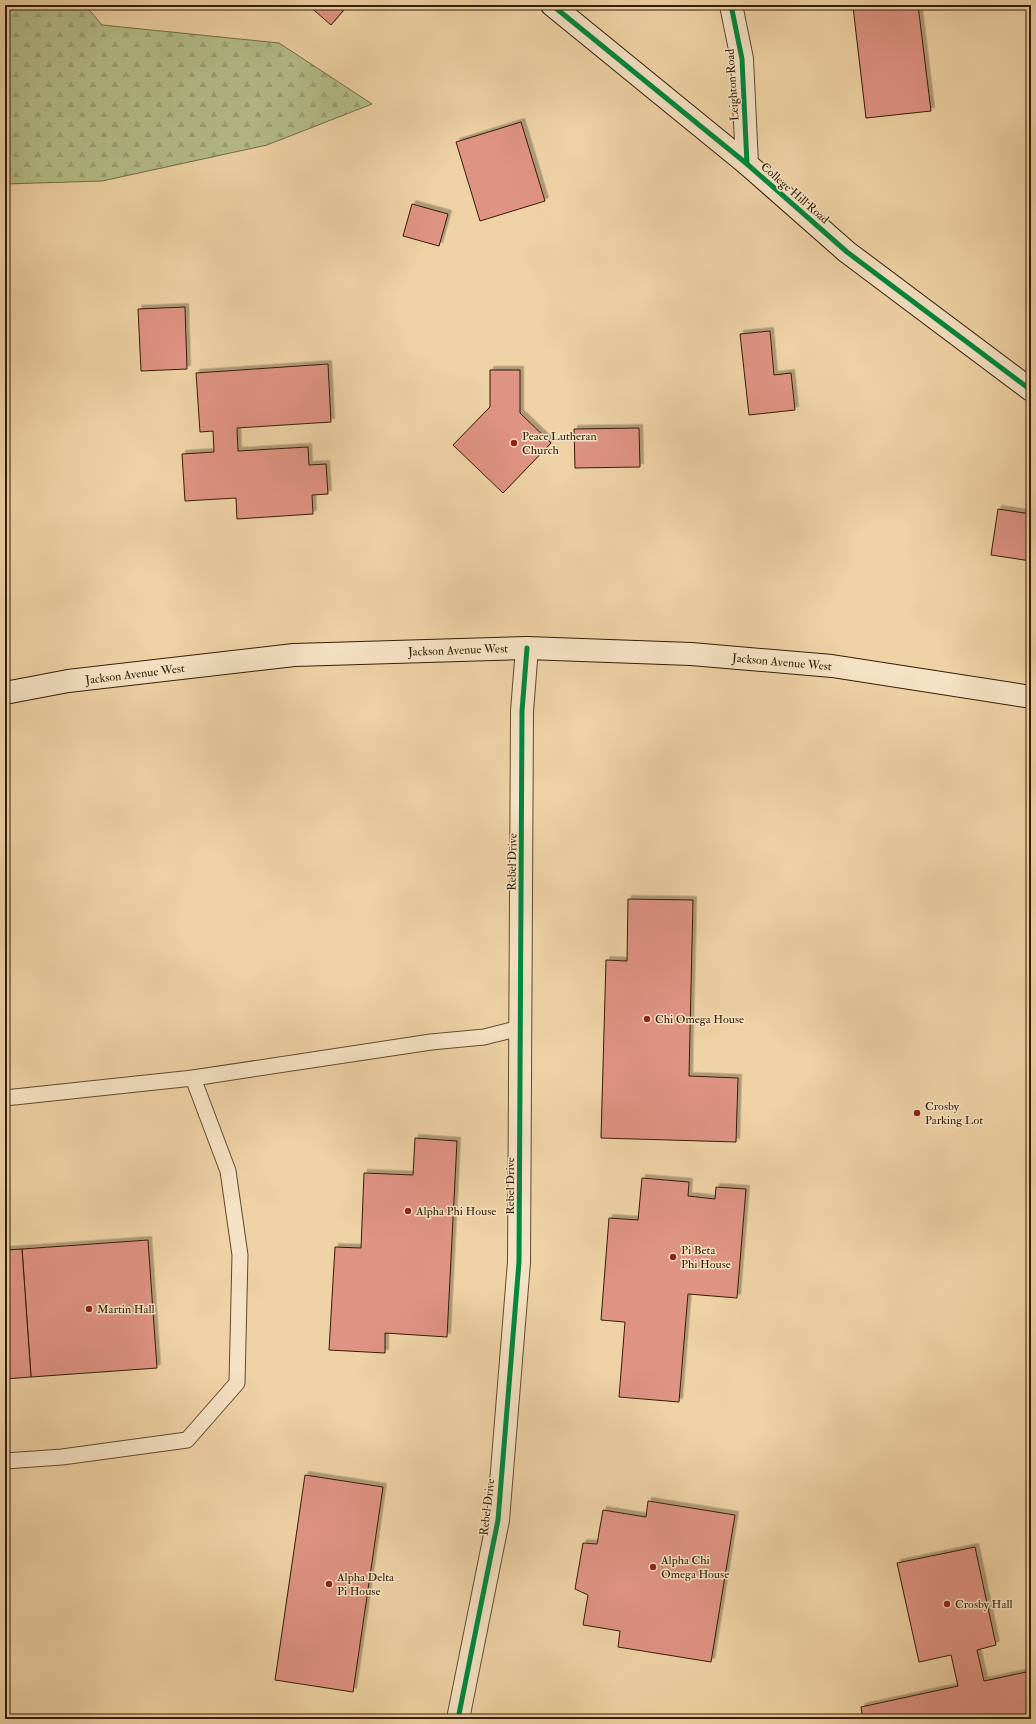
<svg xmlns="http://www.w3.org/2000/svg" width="1036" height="1724" viewBox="0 0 1036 1724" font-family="'IM FELL Double Pica',serif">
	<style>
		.forest { fill: url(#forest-firs); stroke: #746d48 }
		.building { fill: #df9383; stroke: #341d08; filter: url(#shadow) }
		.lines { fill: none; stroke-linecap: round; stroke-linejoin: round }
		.lane-casing { stroke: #624a2f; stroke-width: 17 }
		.street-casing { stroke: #624a2f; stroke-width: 24 }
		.secondary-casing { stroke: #341d08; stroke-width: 24 }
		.lane { stroke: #f4e2c4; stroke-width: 15 }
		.street { stroke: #f4e2c4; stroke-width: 22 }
		.secondary { stroke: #f4e2c4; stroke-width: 22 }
		.cycleway-casing { stroke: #f4e2c4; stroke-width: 8 }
		.cycleway { stroke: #00873e; stroke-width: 5 }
		.poi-dot { fill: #8f2418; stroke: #f4e2c4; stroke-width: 1.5 }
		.labels { text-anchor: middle; stroke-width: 3; stroke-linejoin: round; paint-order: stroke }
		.street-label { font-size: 12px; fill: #341d08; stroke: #f4e2c4 }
		.poi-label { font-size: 12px; fill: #341d08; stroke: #f4e2c4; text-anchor: start }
	</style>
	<defs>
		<pattern id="forest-firs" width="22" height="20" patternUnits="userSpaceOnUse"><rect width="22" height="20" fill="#b4bd89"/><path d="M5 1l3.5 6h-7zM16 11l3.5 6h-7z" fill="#9ba275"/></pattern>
		<filter id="shadow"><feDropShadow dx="3.5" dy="-3.5" stdDeviation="0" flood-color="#0004"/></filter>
	</defs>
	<rect width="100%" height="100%" fill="#eed2a4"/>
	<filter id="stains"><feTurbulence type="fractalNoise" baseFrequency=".005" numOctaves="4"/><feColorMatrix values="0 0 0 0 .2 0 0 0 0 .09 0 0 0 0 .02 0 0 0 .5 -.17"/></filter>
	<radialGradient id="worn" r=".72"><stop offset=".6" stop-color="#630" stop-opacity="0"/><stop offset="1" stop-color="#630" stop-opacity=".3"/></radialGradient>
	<path class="forest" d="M 5,5 L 85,5 L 102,25 L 279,43 L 372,104 L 267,145 L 102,181 L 5,184 Z"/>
	<g class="building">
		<path d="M 308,5 L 348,5 L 331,25 Z"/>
		<path d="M 868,5 L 918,5 L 931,111 L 866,118 L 853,7 Z"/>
		<path d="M 521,122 L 545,201 L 480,221 L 456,142 Z"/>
		<path d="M 412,204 L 448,214 L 439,246 L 403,236 Z"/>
		<path d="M 185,307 L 187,369 L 141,371 L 138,309 Z"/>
		<path d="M 770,331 L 774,375 L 791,373 L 795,410 L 749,415 L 740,334 Z"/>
		<path d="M 328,364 L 331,422 L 237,428 L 238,451 L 308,447 L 309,465 L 326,464 L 328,494 L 312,495 L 313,514 L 237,519 L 236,498 L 185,501 L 182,454 L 214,452 L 213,431 L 200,432 L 196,373 Z"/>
		<path d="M 490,370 L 520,370 L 520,413 L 551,443 L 503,493 L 453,445 L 490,407 Z"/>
		<path d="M 639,428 L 640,467 L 575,468 L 574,429 Z"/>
		<path d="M 998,509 L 1031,514 L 1031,561 L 991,555 Z"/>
		<path d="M 628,899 L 693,900 L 689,1076 L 738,1078 L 736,1142 L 601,1138 L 606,960 L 627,961 Z"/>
		<path d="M 415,1138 L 457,1141 L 447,1337 L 385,1333 L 385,1353 L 329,1350 L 335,1247 L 361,1248 L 364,1173 L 413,1175 Z"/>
		<path d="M 642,1178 L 689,1182 L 688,1196 L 715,1199 L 716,1187 L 746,1189 L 737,1298 L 688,1294 L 679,1402 L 619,1397 L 625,1322 L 601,1320 L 609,1218 L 638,1220 Z"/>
		<path d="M 148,1240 L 157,1368 L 31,1377 L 22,1249 Z"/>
		<path d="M 22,1249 L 31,1377 L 5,1379 L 5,1250 Z"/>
		<path d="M 305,1475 L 383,1487 L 353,1692 L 275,1680 Z"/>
		<path d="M 648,1501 L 735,1515 L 711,1662 L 618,1647 L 620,1631 L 583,1625 L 588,1595 L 575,1589 L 583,1543 L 597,1544 L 603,1510 L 646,1517 Z"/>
		<path d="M 975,1547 L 996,1645 L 977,1650 L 984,1681 L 1031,1671 L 1031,1719 L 863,1719 L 861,1707 L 958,1686 L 951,1655 L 919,1662 L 897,1563 Z"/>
	</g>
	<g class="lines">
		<g class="lane-casing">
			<g id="lane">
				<path d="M 5,1098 L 193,1078 L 431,1042 L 484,1037 L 520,1028"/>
				<path d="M 5,1461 L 62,1457 L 187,1440 L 237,1383 L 240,1255 L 228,1171 L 193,1078"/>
			</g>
		</g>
		<g class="street-casing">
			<g id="street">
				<path d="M 731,5 L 742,59 L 747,164"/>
				<path d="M 458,1719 L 498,1520 L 519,1262 L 522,711 L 527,648"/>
			</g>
		</g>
		<g class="secondary-casing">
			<g id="secondary">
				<path d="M 552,5 L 747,164 L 847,252 L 1031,390"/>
				<path d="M 5,693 L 68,681 L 294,655 L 527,648 L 691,654 L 832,666 L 1031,697"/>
			</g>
		</g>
		<use href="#lane" class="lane"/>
		<use href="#street" class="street"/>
		<use href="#secondary" class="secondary"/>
		<g class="cycleway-casing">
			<g id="cycleway">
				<path d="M 552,5 L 747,164 L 847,252 L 1031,390"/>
				<path d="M 731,5 L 742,59 L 747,164"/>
				<path d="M 458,1719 L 498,1520 L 519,1262 L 522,711 L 527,648"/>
			</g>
		</g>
		<use href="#cycleway" class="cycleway"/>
	</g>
	<g class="poi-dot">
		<circle cx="514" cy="443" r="4"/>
		<circle cx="647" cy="1019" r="4"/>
		<circle cx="917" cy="1113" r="4"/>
		<circle cx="408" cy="1211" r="4"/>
		<circle cx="673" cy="1257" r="4"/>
		<circle cx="89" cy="1309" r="4"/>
		<circle cx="653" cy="1567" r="4"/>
		<circle cx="329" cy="1584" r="4"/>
		<circle cx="947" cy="1604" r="4"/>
	</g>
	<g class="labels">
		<g class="street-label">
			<text transform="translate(732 85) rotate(-94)" y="4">Leighton Road</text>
			<text transform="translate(795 193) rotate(41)" y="4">College Hill Road</text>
			<text transform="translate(458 650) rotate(-2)" y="4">Jackson Avenue West</text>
			<text transform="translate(782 662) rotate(5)" y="4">Jackson Avenue West</text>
			<text transform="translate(135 674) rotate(-7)" y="4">Jackson Avenue West</text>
			<text transform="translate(512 862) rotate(-89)" y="4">Rebel Drive</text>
			<text transform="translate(510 1186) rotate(-90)" y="4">Rebel Drive</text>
			<text transform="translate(487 1507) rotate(-83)" y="4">Rebel Drive</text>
		</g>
		<g class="poi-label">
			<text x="522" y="440">Peace Lutheran<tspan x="522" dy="14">Church</tspan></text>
			<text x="655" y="1023">Chi Omega House</text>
			<text x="925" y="1110">Crosby<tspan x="925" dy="14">Parking Lot</tspan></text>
			<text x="416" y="1215">Alpha Phi House</text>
			<text x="681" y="1254">Pi Beta<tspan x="681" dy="14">Phi House</tspan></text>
			<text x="97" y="1313">Martin Hall</text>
			<text x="661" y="1564">Alpha Chi<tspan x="661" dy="14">Omega House</tspan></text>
			<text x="337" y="1581">Alpha Delta<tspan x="337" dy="14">Pi House</tspan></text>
			<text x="955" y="1608">Crosby Hall</text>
		</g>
	</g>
	<rect width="1036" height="1724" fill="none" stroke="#eed2a4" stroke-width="20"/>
	<rect x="6" y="6" width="1024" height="1712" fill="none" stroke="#341d08" stroke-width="2"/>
	<rect x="10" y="10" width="1016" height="1704" fill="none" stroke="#341d08"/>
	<rect width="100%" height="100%" filter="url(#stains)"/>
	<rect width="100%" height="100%" fill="url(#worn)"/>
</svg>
